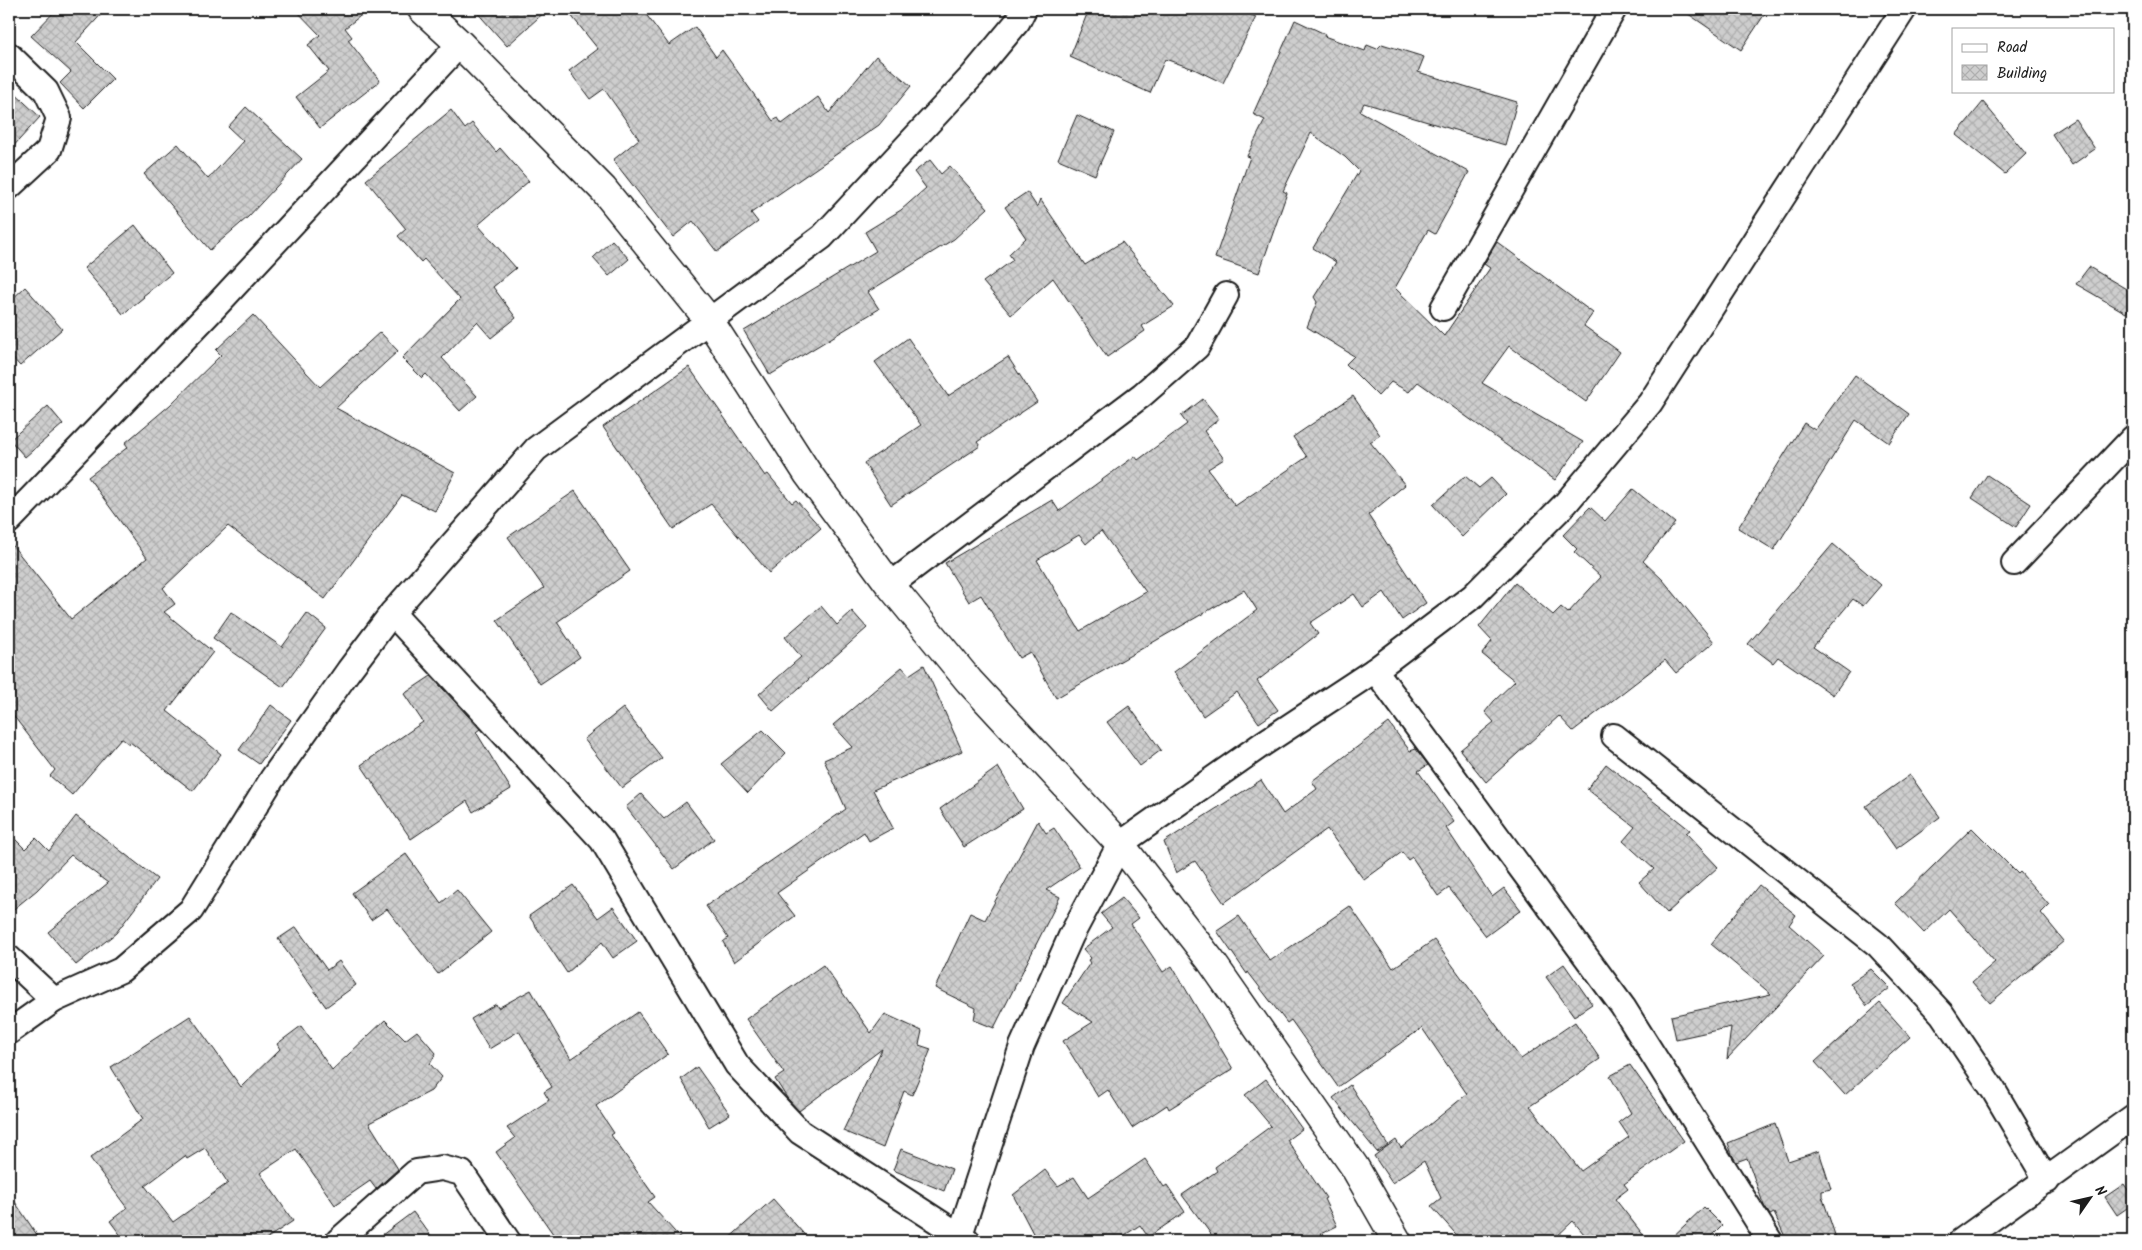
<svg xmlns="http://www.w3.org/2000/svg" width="2142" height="1250" viewBox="0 0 2142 1250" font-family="Kalam,sans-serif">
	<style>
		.building { fill: url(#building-cross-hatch); stroke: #1c1c1c; fill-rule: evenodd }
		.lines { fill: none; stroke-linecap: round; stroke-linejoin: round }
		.street-casing { stroke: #1c1c1c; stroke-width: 28 }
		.secondary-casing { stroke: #1c1c1c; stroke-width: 31 }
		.street { stroke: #fff; stroke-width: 24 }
		.secondary { stroke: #fff; stroke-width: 28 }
	</style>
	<defs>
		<pattern id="building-cross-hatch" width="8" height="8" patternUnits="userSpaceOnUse" patternTransform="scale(1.25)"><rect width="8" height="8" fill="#cecece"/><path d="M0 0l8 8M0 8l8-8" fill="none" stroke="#b0b0b0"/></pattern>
	</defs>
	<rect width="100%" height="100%" fill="#fff"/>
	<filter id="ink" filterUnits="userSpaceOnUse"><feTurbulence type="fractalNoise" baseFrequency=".02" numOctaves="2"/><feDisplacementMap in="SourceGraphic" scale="10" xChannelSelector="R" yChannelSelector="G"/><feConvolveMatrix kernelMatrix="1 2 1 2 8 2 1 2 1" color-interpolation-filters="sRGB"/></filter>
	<g filter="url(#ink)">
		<g class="building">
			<path d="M 57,9 L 106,9 L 76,42 L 113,79 L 84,108 L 60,83 L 71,72 L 31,36 Z"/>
			<path d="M 295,9 L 369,9 L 345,28 L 352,37 L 348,40 L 380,81 L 320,128 L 296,97 L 329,71 L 308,45 L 320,35 Z"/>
			<path d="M 474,9 L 548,9 L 507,46 Z"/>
			<path d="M 566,9 L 642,9 L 669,45 L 695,27 L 716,57 L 722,50 L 773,121 L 778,118 L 782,124 L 818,97 L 829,113 L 876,56 L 911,86 L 879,125 L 751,213 L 758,222 L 717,252 L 693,221 L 673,237 L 613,160 L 639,139 L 604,89 L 590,99 L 569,71 L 598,49 Z"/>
			<path d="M 1089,9 L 1236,9 L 1256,17 L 1223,83 L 1194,69 L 1165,59 L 1150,93 L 1070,57 Z"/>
			<path d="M 1681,9 L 1768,9 L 1741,50 Z"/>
			<path d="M 1295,20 L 1325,34 L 1324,36 L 1365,51 L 1367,45 L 1377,49 L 1382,44 L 1424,57 L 1418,72 L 1517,102 L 1505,145 L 1364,103 L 1360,111 L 1469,172 L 1435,234 L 1428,230 L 1395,288 L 1444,336 L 1490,268 L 1484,264 L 1497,242 L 1593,313 L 1584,326 L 1620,352 L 1586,402 L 1509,346 L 1482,383 L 1583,442 L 1555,480 L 1418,382 L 1409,392 L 1391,382 L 1378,396 L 1346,364 L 1354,356 L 1307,327 L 1317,302 L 1314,297 L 1336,262 L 1313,248 L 1359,171 L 1345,157 L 1311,133 L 1283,191 L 1287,193 L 1259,273 L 1215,258 L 1250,157 L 1247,156 L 1265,120 L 1253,114 Z"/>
			<path d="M 9,88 L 40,117 L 9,151 Z"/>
			<path d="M 1983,102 L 2026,154 L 2005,174 L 1956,135 Z"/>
			<path d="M 246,107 L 302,159 L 248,217 L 210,250 L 144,174 L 178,144 L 208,179 L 243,141 L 228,127 Z"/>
			<path d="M 451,110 L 465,129 L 472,123 L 496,152 L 500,148 L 529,181 L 478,225 L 516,268 L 493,287 L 516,318 L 491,338 L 477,322 L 442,358 L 477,396 L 460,411 L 426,374 L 422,378 L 402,358 L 460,299 L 424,259 L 421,262 L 398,236 L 406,229 L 366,180 Z"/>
			<path d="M 1077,115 L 1114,132 L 1095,175 L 1058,159 Z"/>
			<path d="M 2075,119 L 2095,149 L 2072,165 L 2052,134 Z"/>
			<path d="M 930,160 L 941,174 L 950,166 L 988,208 L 954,239 L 868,292 L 879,309 L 770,375 L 744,331 L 876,251 L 865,232 L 901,210 L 926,188 L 914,172 Z"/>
			<path d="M 1027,192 L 1037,207 L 1040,199 L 1085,265 L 1122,242 L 1174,306 L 1142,326 L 1145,331 L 1107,357 L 1053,278 L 1011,315 L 983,282 L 1013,260 L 1009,254 L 1026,238 L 1005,207 Z"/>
			<path d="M 135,225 L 172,273 L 143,296 L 144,297 L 123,314 L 84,268 Z"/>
			<path d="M 612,240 L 629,259 L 609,276 L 593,258 Z"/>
			<path d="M 2089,267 L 2133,293 L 2133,301 L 2126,313 L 2076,284 Z"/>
			<path d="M 25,287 L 62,329 L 20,366 L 9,354 L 9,302 Z"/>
			<path d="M 253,315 L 320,387 L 380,332 L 398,351 L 336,408 L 455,473 L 435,511 L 402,495 L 325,599 L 228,526 L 163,588 L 175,604 L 164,612 L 213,652 L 167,711 L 221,754 L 193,791 L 130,742 L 129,744 L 121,738 L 72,795 L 50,776 L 55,770 L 9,710 L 9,541 L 71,619 L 147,558 L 88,477 L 128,447 L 125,443 L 170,405 L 221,355 L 216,350 Z"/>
			<path d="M 908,338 L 948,396 L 1008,357 L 1037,402 L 977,442 L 980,446 L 891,505 L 864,463 L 921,425 L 875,362 Z"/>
			<path d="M 689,367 L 765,476 L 768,474 L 792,503 L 796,500 L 821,528 L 769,573 L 711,504 L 673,529 L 603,427 Z"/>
			<path d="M 1855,375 L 1909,414 L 1889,443 L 1856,420 L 1774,550 L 1738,528 L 1804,423 L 1815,430 Z"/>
			<path d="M 1353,396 L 1380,435 L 1370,442 L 1405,485 L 1368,515 L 1426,603 L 1402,620 L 1384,592 L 1363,607 L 1354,594 L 1310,623 L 1318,634 L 1257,681 L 1278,710 L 1259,723 L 1237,692 L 1203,716 L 1174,672 L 1257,610 L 1244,590 L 1056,698 L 1030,652 L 1019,658 L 981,595 L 969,602 L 945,563 L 1052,500 L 1059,511 L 1135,456 L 1138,460 L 1187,424 L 1181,416 L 1203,399 L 1219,419 L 1204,431 L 1224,459 L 1208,469 L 1235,506 L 1307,457 L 1293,437 ZM 1101,531 L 1146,592 L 1080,631 L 1037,560 L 1079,535 L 1086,544 Z"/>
			<path d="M 48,406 L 63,424 L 25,457 L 10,440 Z"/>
			<path d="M 1987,475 L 2031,504 L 2016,527 L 1972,498 Z"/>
			<path d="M 1465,476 L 1479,488 L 1491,478 L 1506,494 L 1462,537 L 1433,505 Z"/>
			<path d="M 1633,489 L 1675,523 L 1643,561 L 1663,580 L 1714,642 L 1676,673 L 1665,660 L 1573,731 L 1559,716 L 1486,782 L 1460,750 L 1494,722 L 1485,712 L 1494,701 L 1515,681 L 1482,654 L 1492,641 L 1479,627 L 1515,583 L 1553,615 L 1561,607 L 1568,613 L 1601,577 L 1574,552 L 1577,549 L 1563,535 L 1590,507 L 1605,521 Z"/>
			<path d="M 575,491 L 630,571 L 557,622 L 580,657 L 540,684 L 497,620 L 544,588 L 508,537 Z"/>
			<path d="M 1833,544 L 1881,585 L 1863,606 L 1853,599 L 1813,647 L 1849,672 L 1833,695 L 1778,657 L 1773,663 L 1748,644 Z"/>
			<path d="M 821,606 L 837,625 L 852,611 L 867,628 L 773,711 L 759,694 L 801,657 L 785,637 Z"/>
			<path d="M 231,612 L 282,647 L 307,613 L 326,628 L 283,687 L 213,638 Z"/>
			<path d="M 924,665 L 962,751 L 873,790 L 893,828 L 869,841 L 864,832 L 777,893 L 795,916 L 734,962 L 723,942 L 728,938 L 706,906 L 846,809 L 824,760 L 853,747 L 833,725 L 902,667 L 909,675 Z"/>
			<path d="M 431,676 L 480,729 L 476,732 L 511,789 L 473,812 L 467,801 L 411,839 L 361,765 L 423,722 L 404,694 Z"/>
			<path d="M 271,705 L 291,720 L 259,764 L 239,750 Z"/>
			<path d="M 1129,706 L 1161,750 L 1140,766 L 1107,722 Z"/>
			<path d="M 623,708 L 662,758 L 622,788 L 584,739 Z"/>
			<path d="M 1389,723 L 1410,751 L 1416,749 L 1428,765 L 1418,771 L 1454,822 L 1446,828 L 1492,897 L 1504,888 L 1521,910 L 1486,936 L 1449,888 L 1438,896 L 1412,857 L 1408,860 L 1402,852 L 1364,880 L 1327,829 L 1224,903 L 1195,861 L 1176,873 L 1164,842 L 1261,780 L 1283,814 L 1317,789 L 1312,781 Z"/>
			<path d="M 763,730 L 786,753 L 748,793 L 721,764 Z"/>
			<path d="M 1606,764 L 1690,830 L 1686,833 L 1718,867 L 1667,913 L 1639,882 L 1654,869 L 1623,841 L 1635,827 L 1587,789 Z"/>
			<path d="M 998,767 L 1023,809 L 964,847 L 940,809 Z"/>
			<path d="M 1910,775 L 1940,817 L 1896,849 L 1866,806 Z"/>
			<path d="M 641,794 L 664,819 L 686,802 L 714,839 L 674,869 L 626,807 Z"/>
			<path d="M 76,816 L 157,879 L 116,933 L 76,965 L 48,932 L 108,883 L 71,855 L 37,890 L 9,913 L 9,833 L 25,849 L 36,838 L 49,851 Z"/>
			<path d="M 1038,821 L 1046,833 L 1054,828 L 1080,867 L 1046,890 L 1060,897 L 994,1028 L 974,1020 L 976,1008 L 935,988 L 970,913 L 985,920 Z"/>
			<path d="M 1972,828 L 2018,874 L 2020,872 L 2049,905 L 2041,913 L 2064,941 L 1990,1003 L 1972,982 L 1995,962 L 1949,909 L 1924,933 L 1895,903 Z"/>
			<path d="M 406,854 L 441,903 L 457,890 L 491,932 L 438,974 L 387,909 L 371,920 L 352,893 Z"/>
			<path d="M 573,885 L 598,918 L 613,907 L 637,941 L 613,958 L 602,942 L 567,973 L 529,916 Z"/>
			<path d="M 1759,885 L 1796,915 L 1789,925 L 1824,956 L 1727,1059 L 1731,1027 L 1676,1039 L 1671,1016 L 1771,994 L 1711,944 Z"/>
			<path d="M 1122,898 L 1139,918 L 1131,924 L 1163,972 L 1172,966 L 1233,1069 L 1169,1109 L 1167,1105 L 1132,1128 L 1108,1090 L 1098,1097 L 1063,1041 L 1093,1022 L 1063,1003 L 1090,963 L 1088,960 L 1091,958 L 1083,949 L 1112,927 L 1101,914 Z"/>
			<path d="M 1350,906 L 1393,968 L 1434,940 L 1521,1059 L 1575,1022 L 1600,1059 L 1530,1106 L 1581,1171 L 1629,1137 L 1619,1122 L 1631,1113 L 1610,1076 L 1630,1065 L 1684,1141 L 1624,1184 L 1628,1189 L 1615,1199 L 1648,1241 L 1590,1241 L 1573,1221 L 1552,1241 L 1462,1241 L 1431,1206 L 1441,1198 L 1424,1161 L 1392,1183 L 1374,1156 L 1396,1140 L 1401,1148 L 1467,1094 L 1422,1028 L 1338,1087 L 1291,1020 L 1287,1023 L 1248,972 L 1247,974 L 1217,931 L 1239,916 L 1270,961 Z"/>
			<path d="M 296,927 L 327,970 L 339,961 L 356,985 L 326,1007 L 278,939 Z"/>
			<path d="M 1564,964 L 1592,1004 L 1574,1016 L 1546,977 Z"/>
			<path d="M 823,965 L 871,1033 L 885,1014 L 922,1031 L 919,1045 L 931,1049 L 912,1095 L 904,1091 L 883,1148 L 843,1131 L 882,1049 L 799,1111 L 787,1098 L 775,1079 L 784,1073 L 746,1019 Z"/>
			<path d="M 1871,969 L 1890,988 L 1867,1006 L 1850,983 Z"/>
			<path d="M 531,990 L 571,1059 L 638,1012 L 668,1054 L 596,1106 L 614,1133 L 611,1135 L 655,1197 L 648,1202 L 683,1241 L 558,1241 L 496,1152 L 515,1138 L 507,1128 L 549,1100 L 544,1092 L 552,1087 L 519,1031 L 489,1049 L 471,1019 L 496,1004 L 498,1008 Z"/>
			<path d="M 1880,1003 L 1910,1037 L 1845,1095 L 1815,1062 Z"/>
			<path d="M 190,1016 L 241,1087 L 280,1049 L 277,1044 L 301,1026 L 332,1070 L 385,1020 L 405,1040 L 417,1031 L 436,1053 L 430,1064 L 442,1077 L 431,1091 L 369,1123 L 398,1169 L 376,1189 L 370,1181 L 335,1205 L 296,1149 L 260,1173 L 293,1221 L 263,1241 L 125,1241 L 110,1221 L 127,1208 L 90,1158 L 143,1119 L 111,1067 ZM 205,1148 L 228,1183 L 173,1222 L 145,1186 L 185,1156 L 187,1159 Z"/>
			<path d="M 697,1067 L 730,1114 L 709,1127 L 681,1079 Z"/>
			<path d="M 1266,1079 L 1302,1129 L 1287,1140 L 1326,1198 L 1324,1199 L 1337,1226 L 1306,1241 L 1216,1241 L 1182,1195 L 1217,1171 L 1215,1167 L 1271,1126 L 1245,1095 Z"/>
			<path d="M 1350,1085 L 1388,1145 L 1377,1152 L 1333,1098 Z"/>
			<path d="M 1775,1124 L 1788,1161 L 1819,1151 L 1831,1189 L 1822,1191 L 1822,1196 L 1837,1241 L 1787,1241 L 1774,1213 L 1770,1215 L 1764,1206 L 1747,1158 L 1736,1162 L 1733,1157 L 1728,1143 Z"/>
			<path d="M 901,1149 L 952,1169 L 944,1191 L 893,1170 Z"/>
			<path d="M 1145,1159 L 1164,1187 L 1167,1185 L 1185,1212 L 1148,1237 L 1140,1225 L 1116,1241 L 1037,1241 L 1013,1195 L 1045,1170 L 1058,1186 L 1074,1177 L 1088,1198 Z"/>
			<path d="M 2124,1184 L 2133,1197 L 2133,1204 L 2117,1215 L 2105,1197 Z"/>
			<path d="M 9,1193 L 41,1241 L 9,1241 Z"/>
			<path d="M 773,1199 L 810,1241 L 726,1241 Z"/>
			<path d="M 1704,1207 L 1722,1225 L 1707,1240 L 1668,1241 Z"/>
			<path d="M 413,1212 L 435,1241 L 374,1241 Z"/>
		</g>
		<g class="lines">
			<g class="street-casing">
				<g id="street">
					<path d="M 9,55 L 46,91 L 59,118 L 49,150 L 9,187"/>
					<path d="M 1443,308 L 1614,9"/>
					<path d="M 9,521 L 214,308 L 460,44"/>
					<path d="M 2014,563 L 2133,438"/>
					<path d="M 890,585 L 1142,395 L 1197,347 L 1226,295"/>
					<path d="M 392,613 L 602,840 L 737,1065 L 800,1132 L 968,1241"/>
					<path d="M 1375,670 L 1623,1007 L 1770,1241"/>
					<path d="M 1614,736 L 1878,945 L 1942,1014 L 1994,1091 L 2047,1181"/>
					<path d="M 9,958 L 54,1000"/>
					<path d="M 9,1032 L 54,1000 L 121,970 L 191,910 L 272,779 L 349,670 L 392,613 L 536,449 L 822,237 L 973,75 L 1018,21 L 1024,9"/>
					<path d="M 338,1241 L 416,1172 L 442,1168 L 462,1173 L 508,1241"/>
					<path d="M 958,1241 L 1022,1046 L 1071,936 L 1120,844 L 1264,743 L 1375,670 L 1473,596 L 1566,503 L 1650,403 L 1904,9"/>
					<path d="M 1961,1241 L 2133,1117"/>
				</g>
			</g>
			<g class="secondary-casing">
				<path id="secondary" d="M 422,9 L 460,44 L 603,189 L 709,320 L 808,474 L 890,585 L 969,681 L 1120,844 L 1211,961 L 1354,1166 L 1397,1241"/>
			</g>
			<use href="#street" class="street"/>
			<use href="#secondary" class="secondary"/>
		</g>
	</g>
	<rect width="2142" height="1250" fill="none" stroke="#fff" stroke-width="30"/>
	<rect x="15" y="15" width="2112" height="1220" fill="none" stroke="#1c1c1c" stroke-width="2" filter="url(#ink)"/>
	<rect x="1952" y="28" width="162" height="65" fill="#ffffff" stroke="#a4a4a4"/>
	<rect x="1962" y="44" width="25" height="8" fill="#ffffff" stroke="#a4a4a4"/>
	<text x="1997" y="52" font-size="15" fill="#1c1c1c">Road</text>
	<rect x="1962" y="65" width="25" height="15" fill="url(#building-cross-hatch)" stroke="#a4a4a4"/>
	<text x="1997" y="78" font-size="15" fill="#1c1c1c">Building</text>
	<g transform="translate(2090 1198) rotate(56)" stroke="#ffffff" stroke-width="4" paint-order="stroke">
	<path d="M0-4L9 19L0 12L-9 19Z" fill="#1c1c1c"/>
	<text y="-8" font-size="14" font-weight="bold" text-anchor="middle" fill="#1c1c1c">N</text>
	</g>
</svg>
